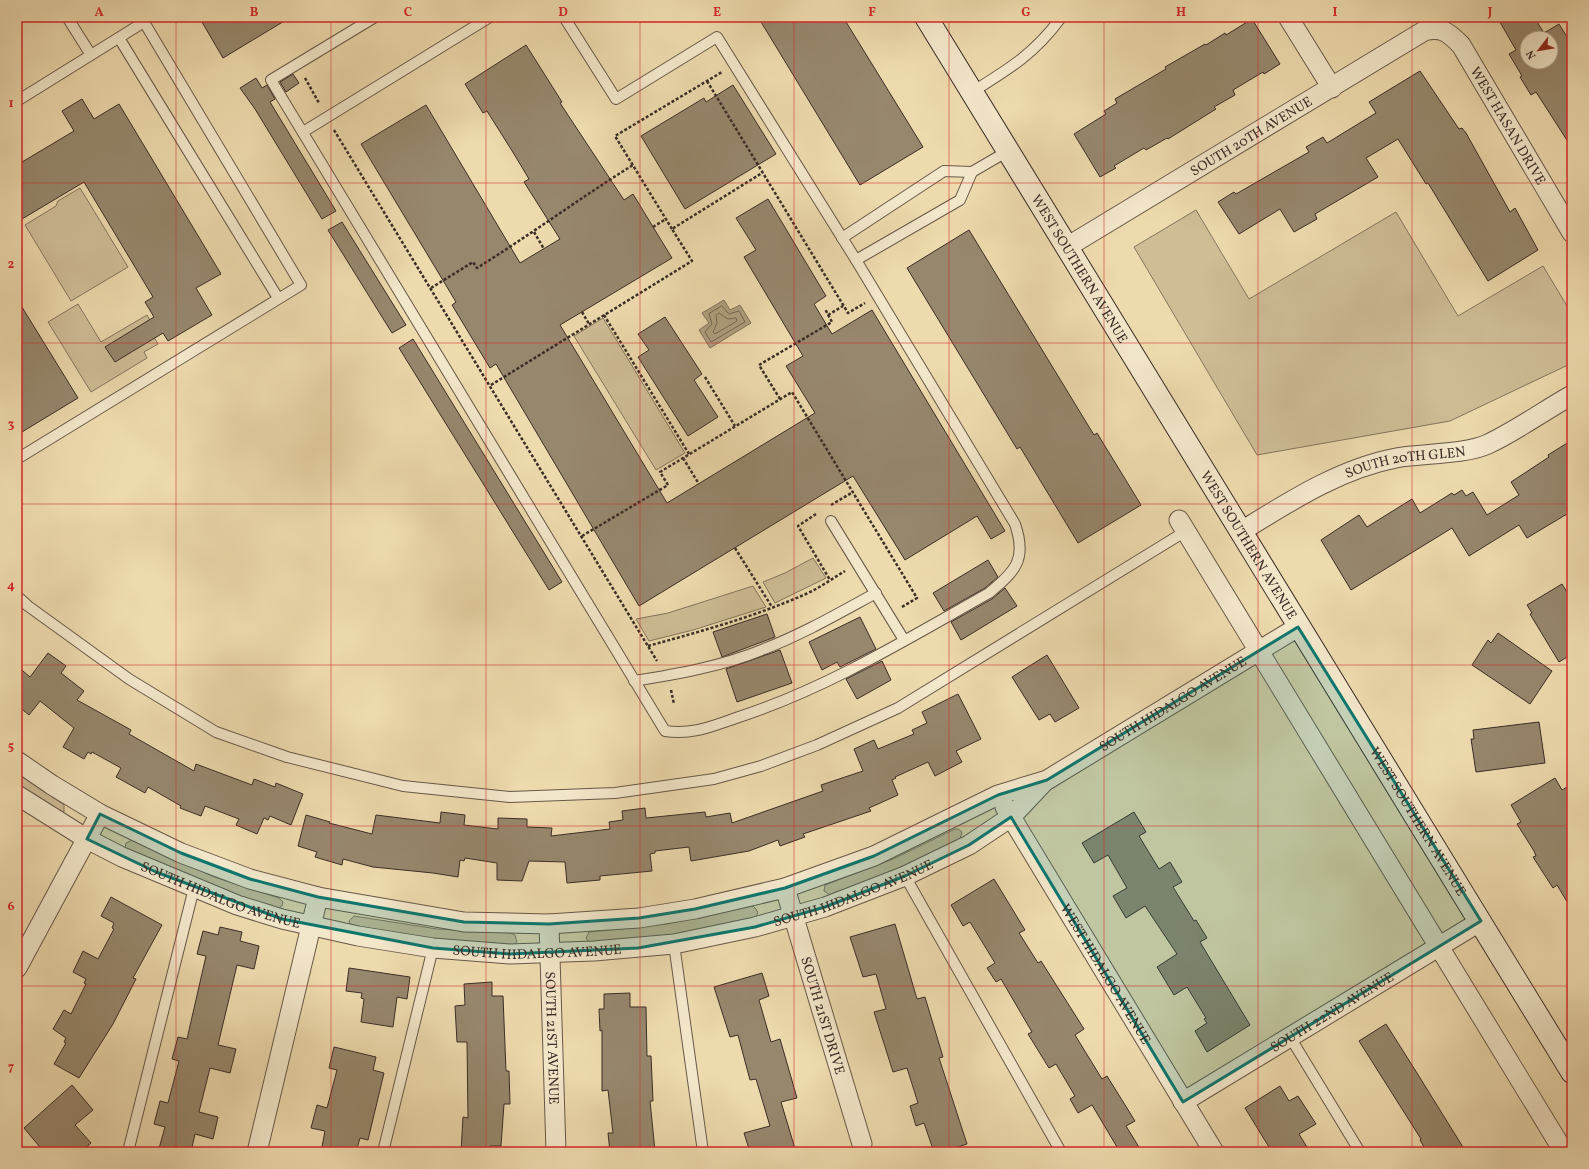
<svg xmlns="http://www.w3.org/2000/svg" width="1589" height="1169" viewBox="0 0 1589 1169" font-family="Vollkorn,serif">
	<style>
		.green { fill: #cfbd96; stroke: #84755e }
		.water { fill: #b09f7f; stroke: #81715c }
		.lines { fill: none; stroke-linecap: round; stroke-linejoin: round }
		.shore { stroke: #756653; stroke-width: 1 }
		.building { fill: #97876d; stroke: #3a2d27; fill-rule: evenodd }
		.lane-casing { stroke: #675848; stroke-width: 12 }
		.street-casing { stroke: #675848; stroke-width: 21 }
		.secondary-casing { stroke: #3a2d27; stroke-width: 24 }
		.path { stroke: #3a2d27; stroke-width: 2.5; stroke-dasharray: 3 2; stroke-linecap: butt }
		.lane { stroke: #f3e7ca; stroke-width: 10 }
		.street { stroke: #f3e7ca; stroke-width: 19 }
		.secondary { stroke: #f3e7ca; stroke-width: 22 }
		.marked { fill: #0f766e; fill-opacity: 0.2; stroke: #0f766e; stroke-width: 3; stroke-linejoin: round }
		.grid { fill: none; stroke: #d62828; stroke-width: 1; stroke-opacity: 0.55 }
		.labels { text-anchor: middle; stroke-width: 3; stroke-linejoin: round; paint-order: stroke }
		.street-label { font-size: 14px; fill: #3a2d27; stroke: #f3e7ca }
		.neatline { fill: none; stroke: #d62828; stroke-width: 1.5 }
		.grid-label { font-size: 13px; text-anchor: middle; font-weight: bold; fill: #d62828 }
	</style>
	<rect width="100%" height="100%" fill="#eddaad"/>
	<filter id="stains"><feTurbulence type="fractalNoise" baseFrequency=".005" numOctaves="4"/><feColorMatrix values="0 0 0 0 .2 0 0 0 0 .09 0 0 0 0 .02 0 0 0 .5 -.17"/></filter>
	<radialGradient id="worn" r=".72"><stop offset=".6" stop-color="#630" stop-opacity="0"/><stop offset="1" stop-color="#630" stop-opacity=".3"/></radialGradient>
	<g class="green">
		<path d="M 80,188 L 128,267 L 71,301 L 25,225 L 56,206 L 58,201 Z"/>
		<path d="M 1196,210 L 1249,299 L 1396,212 L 1458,316 L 1543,266 L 1570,311 L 1570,364 L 1450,421 L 1257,455 L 1134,247 Z"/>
		<path d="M 78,304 L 101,342 L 147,315 L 156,331 L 152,334 L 158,344 L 144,352 L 147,358 L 91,392 L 48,322 Z"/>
		<path d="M 603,318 L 685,453 L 656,470 L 574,336 Z"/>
		<path d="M 813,558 L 826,578 L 775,603 L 763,582 L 785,573 Z"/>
		<path d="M 753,586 L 766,607 L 693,630 L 649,641 L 636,619 L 668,613 Z"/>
		<path d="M 17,773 L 64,805 L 64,812 L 59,814 L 17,785 Z"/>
		<path d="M 955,829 L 958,829 L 962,832 L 960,839 C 918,861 875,879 830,895 L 824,891 L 825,885 L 893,859 Z"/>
		<path d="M 132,840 L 214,877 L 279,898 L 283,902 L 282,906 L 277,909 L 192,882 L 125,848 L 126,843 Z"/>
		<path d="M 753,906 L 756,909 L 758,913 L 755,918 L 668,936 L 589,943 L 586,938 L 589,932 L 667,924 Z"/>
		<path d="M 354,916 L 437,929 L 511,933 L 515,935 L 517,942 L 512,946 L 464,943 L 352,928 L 349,921 Z"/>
	</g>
	<path class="water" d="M 724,300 L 730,310 L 740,305 L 751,323 L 710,348 L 699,330 L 709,323 L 702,313 Z"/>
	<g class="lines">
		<g class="shore">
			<path d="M 722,306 L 729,314 L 739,311 L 745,322 L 711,342 L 705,332 L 712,324 L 709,314 Z"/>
			<path d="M 719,313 L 728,319 L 736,318 L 737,321 L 715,334 L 713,332 L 717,323 L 716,316 Z"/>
		</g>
	</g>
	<g class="building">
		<path d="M 199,17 L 291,17 L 223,58 Z"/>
		<path d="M 758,17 L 843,17 L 923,147 L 860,185 Z"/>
		<path d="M 1497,17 L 1534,17 L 1544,33 L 1559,24 L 1572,45 L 1572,148 L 1536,92 L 1531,95 L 1520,77 L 1522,76 L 1509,54 L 1516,50 ZM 1527,38 L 1551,38 L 1551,62 L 1527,62 Z"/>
		<path d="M 1252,19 L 1280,64 L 1264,74 L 1263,72 L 1233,90 L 1235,95 L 1214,107 L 1216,109 L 1168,139 L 1167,138 L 1146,150 L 1144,148 L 1114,166 L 1116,168 L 1100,177 L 1074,134 L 1106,114 L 1104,111 L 1117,103 L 1115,99 L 1166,69 L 1165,67 L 1205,44 L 1206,45 L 1225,33 L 1226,35 Z"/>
		<path d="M 526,45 L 562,102 L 560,103 L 624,200 L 633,194 L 672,258 L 560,325 L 667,503 L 815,413 L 786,366 L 803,356 L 744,257 L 756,250 L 736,218 L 768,199 L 826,296 L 814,304 L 832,334 L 872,310 L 1005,531 L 991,539 L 977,516 L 905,560 L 853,476 L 639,606 L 496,364 L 490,368 L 452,305 L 456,302 L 361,144 L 426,105 L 520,263 L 560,239 L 524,182 L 529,179 L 514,154 L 487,111 L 483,113 L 465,84 Z"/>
		<path d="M 1420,71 L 1459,129 L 1462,128 L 1466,133 L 1510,212 L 1515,208 L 1538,250 L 1488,281 L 1428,183 L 1426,184 L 1398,139 L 1366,158 L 1378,177 L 1315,214 L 1317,219 L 1294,232 L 1280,209 L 1239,234 L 1218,202 L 1234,192 L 1236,194 L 1309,152 L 1306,147 L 1323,137 L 1327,143 L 1376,113 L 1369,102 Z"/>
		<path d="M 293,74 L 299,83 L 286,92 L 280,82 Z"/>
		<path d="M 256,78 L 262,88 L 267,85 L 275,99 L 270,102 L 336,211 L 322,219 L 255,109 L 240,88 Z"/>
		<path d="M 733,85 L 776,154 L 685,209 L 641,136 L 704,98 L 706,102 Z"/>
		<path d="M 82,99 L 94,119 L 119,104 L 221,274 L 196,288 L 212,315 L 168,341 L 163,333 L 115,362 L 105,347 L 154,317 L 145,302 L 153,297 L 84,182 L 22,219 L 17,210 L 17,165 L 74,131 L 62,111 Z"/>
		<path d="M 342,222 L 406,325 L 392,333 L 328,230 Z"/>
		<path d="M 969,230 L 1094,435 L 1097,433 L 1141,505 L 1078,543 L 1020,447 L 1017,449 L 907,268 Z"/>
		<path d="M 17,299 L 78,398 L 17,435 Z"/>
		<path d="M 665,317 L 702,374 L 694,380 L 718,417 L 688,436 L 638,357 L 649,350 L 638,334 Z"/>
		<path d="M 413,339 L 562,582 L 549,590 L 399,348 Z"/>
		<path d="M 1572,440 L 1572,511 L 1527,538 L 1519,525 L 1469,556 L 1452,528 L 1351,590 L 1321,540 L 1359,515 L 1367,527 L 1412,499 L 1420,513 L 1452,493 L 1454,495 L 1462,490 L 1466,496 L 1473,492 L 1487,515 L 1519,495 L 1511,482 L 1549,457 L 1548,455 Z"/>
		<path d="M 988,560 L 998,577 L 985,588 L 944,611 L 933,593 Z"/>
		<path d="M 1562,584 L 1572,600 L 1572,654 L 1559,662 L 1530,614 L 1532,613 L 1527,605 Z"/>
		<path d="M 1005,588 L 1017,606 L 961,640 L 951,622 L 992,599 Z"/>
		<path d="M 767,614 L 775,637 L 722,657 L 713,632 Z"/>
		<path d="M 860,617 L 876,649 L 840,667 L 837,662 L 822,670 L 809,642 Z"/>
		<path d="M 1498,633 L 1552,671 L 1530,704 L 1472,665 L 1488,640 L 1491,643 Z"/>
		<path d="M 780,650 L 792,683 L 737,702 L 726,669 Z"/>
		<path d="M 48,653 L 66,666 L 61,673 L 84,691 L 77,700 L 131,730 L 129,734 L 194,771 L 196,764 L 252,785 L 254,779 L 275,787 L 276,783 L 303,794 L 291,825 L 270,816 L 268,820 L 264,818 L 257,834 L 236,825 L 239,819 L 205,806 L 201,816 L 180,808 L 181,806 L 148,787 L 145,793 L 116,777 L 121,768 L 92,752 L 91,754 L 88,752 L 84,759 L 63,747 L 74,728 L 40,701 L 29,715 L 17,705 L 17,666 L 30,677 Z"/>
		<path d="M 1047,655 L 1079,708 L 1055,722 L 1050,714 L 1039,720 L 1012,677 Z"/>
		<path d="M 882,661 L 891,680 L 857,699 L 846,679 Z"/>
		<path d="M 958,694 L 981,739 L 956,751 L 962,762 L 935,776 L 928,762 L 895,777 L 896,778 L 892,780 L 898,795 L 869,808 L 871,811 L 803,834 L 805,837 L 780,846 L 778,840 L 749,851 L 691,861 L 689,847 L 655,851 L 655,853 L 650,854 L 652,871 L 600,876 L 600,880 L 567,883 L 565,862 L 529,861 L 522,881 L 497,880 L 497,863 L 465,858 L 464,861 L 460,860 L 458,877 L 433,873 L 373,867 L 343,859 L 342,865 L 315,857 L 317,852 L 298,846 L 306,815 L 330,822 L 329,823 L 372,834 L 376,815 L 440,823 L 441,812 L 465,815 L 464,825 L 498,829 L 498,818 L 527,819 L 527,827 L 552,828 L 551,836 L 610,829 L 609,822 L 623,820 L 622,811 L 645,808 L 646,818 L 705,812 L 706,817 L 730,813 L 732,823 L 823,791 L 821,785 L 863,771 L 854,749 L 874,740 L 878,749 L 914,734 L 912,730 L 927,723 L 922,712 Z"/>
		<path d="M 1539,722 L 1545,763 L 1476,772 L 1471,739 L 1474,739 L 1473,730 Z"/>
		<path d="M 1555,778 L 1562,790 L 1572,784 L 1572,910 L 1557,885 L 1553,888 L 1533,857 L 1536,856 L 1534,851 L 1517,824 L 1521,822 L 1511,805 Z"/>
		<path d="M 1134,812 L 1146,832 L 1139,836 L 1159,869 L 1170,862 L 1182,882 L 1173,887 L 1194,921 L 1196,920 L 1207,938 L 1200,942 L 1250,1025 L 1207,1052 L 1195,1031 L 1207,1023 L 1204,1019 L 1206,1018 L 1187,987 L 1174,995 L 1157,967 L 1177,954 L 1145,906 L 1126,918 L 1113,896 L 1127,888 L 1108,855 L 1094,863 L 1082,843 Z"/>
		<path d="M 994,879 L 1025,930 L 1019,933 L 1038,963 L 1041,961 L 1084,1029 L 1075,1035 L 1102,1079 L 1107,1076 L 1135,1121 L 1126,1126 L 1142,1152 L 1120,1152 L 1092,1105 L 1078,1113 L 1070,1099 L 1075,1096 L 1056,1064 L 1049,1068 L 1028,1034 L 1032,1032 L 1001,979 L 996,982 L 987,968 L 995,963 L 970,922 L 963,926 L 951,905 Z"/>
		<path d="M 111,897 L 162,925 L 133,978 L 136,979 L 113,1024 L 79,1078 L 54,1064 L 66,1043 L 64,1042 L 66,1038 L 53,1029 L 64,1010 L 71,1014 L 86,984 L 84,983 L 86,979 L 73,972 L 83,951 L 98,959 L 114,929 L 112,928 L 114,923 L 101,916 Z"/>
		<path d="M 895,924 L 917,999 L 925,997 L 943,1057 L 939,1058 L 967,1144 L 942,1152 L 934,1152 L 924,1123 L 916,1126 L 910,1106 L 918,1103 L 907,1068 L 893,1072 L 874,1012 L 886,1009 L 876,974 L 863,977 L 850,937 Z"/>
		<path d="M 220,927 L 242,932 L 240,941 L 259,946 L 254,969 L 237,965 L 218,1045 L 236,1049 L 230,1073 L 210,1068 L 199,1112 L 218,1117 L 213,1139 L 195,1134 L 191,1152 L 158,1152 L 165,1127 L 154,1124 L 160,1101 L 168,1103 L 179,1061 L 172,1059 L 178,1037 L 187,1039 L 206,956 L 197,954 L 203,931 L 218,935 Z"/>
		<path d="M 349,968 L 410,977 L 407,999 L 397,997 L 393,1027 L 361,1022 L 364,999 L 361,998 L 362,993 L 346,991 Z"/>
		<path d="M 762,973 L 769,996 L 759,1000 L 771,1042 L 780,1039 L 797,1098 L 781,1102 L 796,1152 L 750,1152 L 744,1133 L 770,1126 L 756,1079 L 750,1080 L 738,1035 L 730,1037 L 714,987 Z"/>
		<path d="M 492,982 L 492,996 L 503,996 L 506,1071 L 509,1071 L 510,1104 L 504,1104 L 501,1146 L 490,1146 L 489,1152 L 461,1152 L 463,1117 L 468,1118 L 467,1042 L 457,1042 L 455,1006 L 465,1005 L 464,984 Z"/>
		<path d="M 630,993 L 630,1007 L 646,1007 L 647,1056 L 651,1056 L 653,1101 L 650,1101 L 655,1151 L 610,1152 L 608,1133 L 613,1133 L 608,1090 L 602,1091 L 602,1030 L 600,1031 L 599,1009 L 604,1009 L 604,994 Z"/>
		<path d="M 1386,1024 L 1417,1073 L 1466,1152 L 1427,1152 L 1420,1140 L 1421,1139 L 1359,1041 Z"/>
		<path d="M 334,1047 L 376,1057 L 373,1070 L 384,1073 L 368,1140 L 360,1138 L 356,1152 L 321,1152 L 325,1131 L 311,1128 L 317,1105 L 327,1108 L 337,1070 L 329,1068 Z"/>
		<path d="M 72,1085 L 93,1110 L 75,1125 L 91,1143 L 81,1152 L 44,1152 L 24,1128 Z"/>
		<path d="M 1280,1086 L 1289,1101 L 1298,1096 L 1316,1124 L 1299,1134 L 1310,1152 L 1272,1152 L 1245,1108 Z"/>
	</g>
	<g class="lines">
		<g class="lane-casing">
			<g id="lane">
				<path d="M 67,17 L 91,55"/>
				<path d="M 375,17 L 271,80 L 665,731 C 692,735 710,727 736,718 C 826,689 907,639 989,593 C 1016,571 1027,559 1015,524 L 856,260 L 717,37 L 616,99 L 564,17"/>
				<path d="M 119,38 L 278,298"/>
				<path d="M 972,92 C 1009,69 1034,54 1060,19 L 1059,17"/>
				<path d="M 17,101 L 144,22 L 301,285 L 17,459"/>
				<path d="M 303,132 L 490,17"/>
				<path d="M 842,238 L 944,171 L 972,172 L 1008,151"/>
				<path d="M 856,260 L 960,200 L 972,172"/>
				<path d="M 831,521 L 904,640"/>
				<path d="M 17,596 L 28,606 L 129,679 L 216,732 L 287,757 L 403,786 L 510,797 L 615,793 L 714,779 L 761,766 L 817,745 L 898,708 L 1186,531"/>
				<path d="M 634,681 C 678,674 723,666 764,649 C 803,634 839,613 876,593"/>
				<path d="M 905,876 L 1061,1152"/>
				<path d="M 674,944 L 703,1152"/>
				<path d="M 1290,1037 L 1360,1152"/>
				<path d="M 128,1152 L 194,888"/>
				<path d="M 383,1152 L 433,948"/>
			</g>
		</g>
		<g class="street-casing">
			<g id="street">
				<path d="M 1288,17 L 1332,88"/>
				<path id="s1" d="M 1067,247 L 1424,31 C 1442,26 1449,33 1461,45 L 1572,233"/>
				<path d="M 1179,520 L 1564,1152"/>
				<path id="s2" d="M 1240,532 C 1289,502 1339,469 1396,458 C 1423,453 1464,455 1488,444 C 1516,431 1545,410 1572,395"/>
				<path id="s3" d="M 17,761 L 52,785 L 100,814 L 181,853 L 250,879 L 318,897 L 464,922 L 549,924 L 639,918 L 695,909 L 785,888 L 874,856 L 998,795 L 1047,780 L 1298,627"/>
				<path id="s4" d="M 17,795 L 87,839 L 122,857 L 237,905 L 282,919 L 358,936 L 433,948 L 510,954 L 594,951 L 674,944 L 755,927 L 825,907 L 905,876 L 969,845 L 1011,817 L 1044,782"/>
				<path id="s5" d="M 1005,807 L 1214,1152"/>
				<path id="s6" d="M 785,888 L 862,1144"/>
				<path id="s7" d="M 549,924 L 556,1152"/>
				<path d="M 17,968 L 100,814"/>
				<path id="s8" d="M 1183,1102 L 1481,921"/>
				<path d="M 257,1152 L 318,897"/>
			</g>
		</g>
		<g class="secondary-casing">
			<g id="secondary">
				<path id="s9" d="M 926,17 L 1572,1072"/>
			</g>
		</g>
		<g class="path">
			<path d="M 305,78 L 319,103"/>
			<path d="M 707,81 L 848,313 L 865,303"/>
			<path d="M 334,130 L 657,661"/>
			<path d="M 653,227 L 666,219"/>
			<path d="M 672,229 L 615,136 L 722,72"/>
			<path d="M 534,232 L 544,249"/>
			<path d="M 431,288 L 473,262 L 477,268 C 530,235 580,198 633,165"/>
			<path d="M 582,312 L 589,324"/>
			<path d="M 604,315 L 689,454"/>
			<path d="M 828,315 L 843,306"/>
			<path d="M 705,377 L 735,426"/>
			<path d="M 491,385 L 692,261 L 672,229 L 762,173"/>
			<path d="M 780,399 L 759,365 L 832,322 L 825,309"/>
			<path d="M 683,458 L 699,484"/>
			<path d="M 831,505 L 853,492"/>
			<path d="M 816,514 L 798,526 L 830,580"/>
			<path d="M 582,536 L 668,485 L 660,472 L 792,392 L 917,598 L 902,607"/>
			<path d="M 735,548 L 772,607"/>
			<path d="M 648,646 C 702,631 757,616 808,593 C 821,587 833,578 845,571"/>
			<path d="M 671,690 L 674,704"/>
		</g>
		<use href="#lane" class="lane"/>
		<use href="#street" class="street"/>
		<use href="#secondary" class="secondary"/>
	</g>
	<path class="marked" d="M 1298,627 L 1481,921 L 1183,1102 L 1011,817 L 969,845 L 905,876 L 825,907 L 755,927 L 638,948 L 510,954 L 433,948 L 282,919 L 156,872 L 87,839 L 100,814 L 181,853 L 250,879 L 318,897 L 464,922 L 549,924 L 639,918 L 695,909 L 785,888 L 874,856 L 998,795 L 1047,780 Z"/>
	<path class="grid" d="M 176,17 L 176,1152M 331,17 L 331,1152M 486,17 L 486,1152M 640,17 L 640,1152M 794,17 L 794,1152M 949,17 L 949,1152M 1104,17 L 1104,1152M 1258,17 L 1258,1152M 1412,17 L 1412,1152M 17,183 L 1572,183M 17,343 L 1572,343M 17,504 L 1572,504M 17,665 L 1572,665M 17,826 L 1572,826M 17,986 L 1572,986"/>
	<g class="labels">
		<g class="street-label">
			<text dy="5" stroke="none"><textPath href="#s1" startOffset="553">WEST HASAN DRIVE</textPath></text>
			<text dy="5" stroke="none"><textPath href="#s1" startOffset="215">SOUTH 20TH AVENUE</textPath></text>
			<text dy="5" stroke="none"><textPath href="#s9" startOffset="295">WEST SOUTHERN AVENUE</textPath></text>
			<text dy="5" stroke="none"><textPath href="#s2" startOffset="182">SOUTH 20TH GLEN</textPath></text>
			<text dy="5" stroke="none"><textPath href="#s9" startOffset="619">WEST SOUTHERN AVENUE</textPath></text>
			<text dy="5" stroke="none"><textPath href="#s3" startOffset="1236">SOUTH HIDALGO AVENUE</textPath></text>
			<text dy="5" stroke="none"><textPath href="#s9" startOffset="943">WEST SOUTHERN AVENUE</textPath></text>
			<text dy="5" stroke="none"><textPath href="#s4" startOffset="876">SOUTH HIDALGO AVENUE</textPath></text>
			<text dy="5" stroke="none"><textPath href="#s4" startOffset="228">SOUTH HIDALGO AVENUE</textPath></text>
			<text dy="5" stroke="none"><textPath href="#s4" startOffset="552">SOUTH HIDALGO AVENUE</textPath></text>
			<text dy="5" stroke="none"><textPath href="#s5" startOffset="195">WEST HIDALGO AVENUE</textPath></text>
			<text dy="5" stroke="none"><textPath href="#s8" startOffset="174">SOUTH 22ND AVENUE</textPath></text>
			<text dy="5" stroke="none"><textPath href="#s6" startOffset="133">SOUTH 21ST DRIVE</textPath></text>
			<text dy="5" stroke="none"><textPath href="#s7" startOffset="114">SOUTH 21ST AVENUE</textPath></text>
		</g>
	</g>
	<rect width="1589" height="1169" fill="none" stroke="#eddaad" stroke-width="44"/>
	<g transform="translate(1539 50) rotate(239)"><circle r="19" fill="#f3e7ca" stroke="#a99d89"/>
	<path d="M0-3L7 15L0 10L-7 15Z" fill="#8f2418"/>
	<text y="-6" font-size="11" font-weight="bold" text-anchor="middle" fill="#3a2d27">N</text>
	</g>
	<rect x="22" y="22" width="1545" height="1125" class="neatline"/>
	<g class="grid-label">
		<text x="99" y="16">A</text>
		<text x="254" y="16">B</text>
		<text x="408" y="16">C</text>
		<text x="563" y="16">D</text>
		<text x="717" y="16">E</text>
		<text x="872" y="16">F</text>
		<text x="1026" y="16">G</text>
		<text x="1181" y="16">H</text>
		<text x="1335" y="16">I</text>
		<text x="1490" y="16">J</text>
		<text x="11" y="107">1</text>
		<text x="11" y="268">2</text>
		<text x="11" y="428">3</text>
		<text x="11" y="589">4</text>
		<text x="11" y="750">5</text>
		<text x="11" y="910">6</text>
		<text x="11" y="1071">7</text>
	</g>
	<rect width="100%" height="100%" filter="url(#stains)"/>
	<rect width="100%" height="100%" fill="url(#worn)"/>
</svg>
